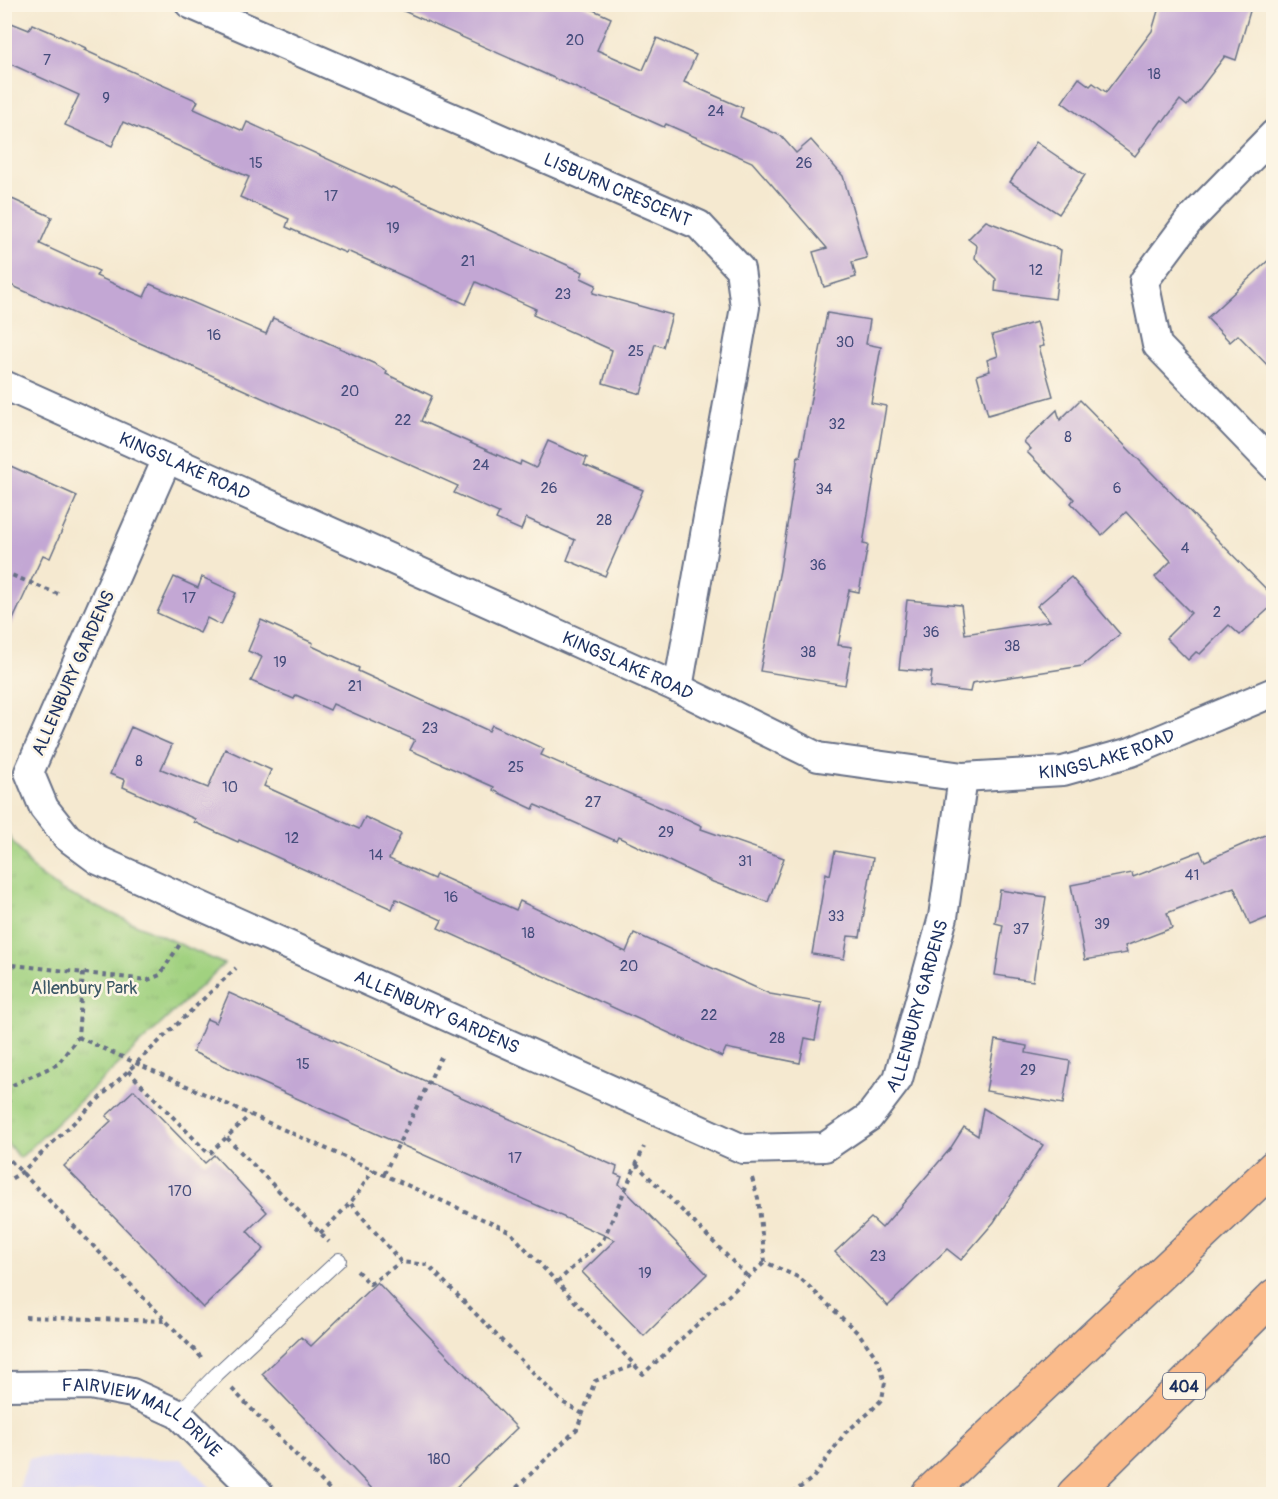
<svg xmlns="http://www.w3.org/2000/svg" width="1278" height="1499" viewBox="0 0 1278 1499" font-family="Pangolin,sans-serif">
	<style>
		.built { fill: #dad6f7 }
		.grass { fill: url(#grass-tufts); stroke: #5e806f; stroke-width: 1.5 }
		.building { fill: #c3a7d4 }
		.lines { fill: none; stroke-linecap: round; stroke-linejoin: round }
		.service-casing { stroke: #677086; stroke-width: 16 }
		.minor-casing { stroke: #677086; stroke-width: 32 }
		.motorway-casing { stroke: #677086; stroke-width: 36 }
		.path { stroke: #677086; stroke-width: 4; stroke-dasharray: 4.5 4.5; stroke-linecap: butt }
		.service { stroke: #fff; stroke-width: 14 }
		.minor { stroke: #fff; stroke-width: 28 }
		.motorway { stroke: #fabb8b; stroke-width: 33 }
		.labels { text-anchor: middle; stroke-width: 5; stroke-linejoin: round; paint-order: stroke }
		.number-label { font-size: 15px; fill: #454d7c }
		.shield { fill: #fcf5e5; stroke: #5e6a86; stroke-width: 1.5 }
		.shield-label { font-size: 16px; font-weight: bold; fill: #1b2f5e }
		.street-label { font-size: 18px; fill: #1b2f5e; stroke: #fcf5e5 }
		.park-label { font-size: 18px; fill: #3c5866; stroke: #fcf5e5 }
	</style>
	<defs>
		<pattern id="grass-tufts" width="24" height="20" patternUnits="userSpaceOnUse" patternTransform="scale(1.5)"><rect width="24" height="20" fill="#a1d180"/><path d="M3 7l-1-3M5 7V3M7 7l1-3M15 17l-1-3M17 17v-4M19 17l1-3" fill="none" stroke="#8ab471"/></pattern>
	</defs>
	<rect width="100%" height="100%" fill="#fcf5e5"/>
	<filter id="ink" filterUnits="userSpaceOnUse"><feTurbulence type="fractalNoise" baseFrequency=".0167" numOctaves="2"/><feDisplacementMap in="SourceGraphic" scale="12" xChannelSelector="R" yChannelSelector="G"/><feConvolveMatrix kernelMatrix="1 2 1 2 8 2 1 2 1" color-interpolation-filters="sRGB"/></filter>
	<filter id="wash" filterUnits="userSpaceOnUse"><feTurbulence type="fractalNoise" baseFrequency=".008" numOctaves="4" result="noise"/><feDisplacementMap in="SourceGraphic" scale="24" xChannelSelector="R" yChannelSelector="G"/><feGaussianBlur stdDeviation="1.35" result="paint"/><feColorMatrix in="noise" values="0 0 0 0 0 0 0 0 0 0 0 0 0 0 0 0 0 1.4 0 .05"/><feComposite in="paint" operator="in"/></filter>
	<g filter="url(#wash)">
		<rect width="100%" height="100%" fill="#f5e9d0"/>
		<path class="built" d="M 29,1458 L 182,1459 L 217,1494 L 17,1494 Z"/>
		<path class="grass" d="M 4,827 L 12,841 L 35,871 L 62,891 L 224,964 L 20,1158 L 5,1141 Z"/>
		<g id="blocks">
			<g class="building">
				<path d="M 388,4 L 580,4 L 611,18 L 597,50 L 643,70 L 657,38 L 696,55 L 684,82 L 743,108 L 740,117 L 781,136 L 796,153 L 811,140 L 843,176 L 867,258 L 852,262 L 856,277 L 824,287 L 813,252 L 827,248 L 752,162 L 666,124 L 664,127 Z"/>
				<path d="M 1160,4 L 1252,4 L 1236,60 L 1225,56 L 1187,106 L 1180,100 L 1164,121 L 1162,120 L 1135,156 L 1062,102 L 1079,78 L 1090,86 L 1093,83 L 1106,92 L 1152,31 Z"/>
				<path d="M 4,20 L 29,30 L 32,24 L 51,32 L 86,48 L 84,50 L 198,101 L 194,109 L 243,131 L 247,122 L 391,188 L 392,187 L 583,272 L 581,278 L 596,285 L 593,293 L 672,315 L 663,347 L 655,344 L 641,394 L 603,383 L 612,350 L 533,315 L 536,309 L 476,282 L 466,304 L 347,251 L 346,253 L 322,243 L 286,227 L 289,219 L 240,197 L 249,177 L 123,122 L 112,146 L 65,125 L 79,95 L 4,61 Z"/>
				<path d="M 1036,142 L 1085,175 L 1059,214 L 1010,182 Z"/>
				<path d="M 12,199 L 52,217 L 40,244 L 99,271 L 96,276 L 144,297 L 150,284 L 266,334 L 273,318 L 375,364 L 387,371 L 386,374 L 432,396 L 421,421 L 520,465 L 521,461 L 536,468 L 548,441 L 587,458 L 584,465 L 643,490 L 605,576 L 567,560 L 575,540 L 526,518 L 521,530 L 496,519 L 499,513 L 454,493 L 458,486 L 4,282 L 4,216 Z"/>
				<path d="M 986,221 L 1061,250 L 1055,299 L 995,291 L 996,279 L 975,258 L 977,246 L 968,239 Z"/>
				<path d="M 1274,255 L 1274,372 L 1238,335 L 1230,342 L 1207,318 Z"/>
				<path d="M 827,313 L 870,320 L 866,344 L 881,347 L 871,403 L 886,406 L 863,544 L 868,545 L 859,592 L 849,590 L 838,645 L 852,647 L 845,685 L 760,671 L 780,570 L 798,456 L 800,457 Z"/>
				<path d="M 1037,322 L 1044,346 L 1039,347 L 1053,396 L 988,415 L 977,375 L 990,371 L 987,360 L 998,356 L 992,335 Z"/>
				<path d="M 1080,400 L 1274,597 L 1274,604 L 1240,635 L 1229,625 L 1200,654 L 1196,652 L 1188,660 L 1166,638 L 1191,613 L 1155,577 L 1171,561 L 1126,512 L 1102,535 L 1071,503 L 1074,499 L 1027,452 L 1031,449 L 1024,442 L 1057,410 L 1060,420 Z"/>
				<path d="M 4,463 L 77,496 L 50,558 L 43,555 L 4,639 Z"/>
				<path d="M 174,577 L 198,588 L 202,577 L 236,593 L 221,625 L 207,618 L 200,633 L 157,613 Z"/>
				<path d="M 1071,577 L 1120,634 L 1082,666 L 972,683 L 970,692 L 930,687 L 932,672 L 899,669 L 907,600 L 961,605 L 965,634 L 1050,621 L 1037,606 Z"/>
				<path d="M 261,620 L 313,643 L 312,646 L 359,668 L 358,671 L 489,731 L 492,725 L 544,749 L 541,755 L 685,818 L 702,826 L 701,829 L 784,858 L 768,902 L 713,882 L 618,837 L 616,841 L 535,805 L 533,809 L 493,790 L 494,787 L 410,750 L 415,740 L 333,704 L 330,710 L 296,695 L 294,699 L 251,681 L 262,657 L 248,651 Z"/>
				<path d="M 131,727 L 172,745 L 161,769 L 208,788 L 225,749 L 271,770 L 264,786 L 359,829 L 365,817 L 401,834 L 389,859 L 434,879 L 436,874 L 516,910 L 520,901 L 626,952 L 634,933 L 770,994 L 822,1003 L 815,1040 L 805,1038 L 800,1063 L 726,1048 L 722,1057 L 438,928 L 442,920 L 396,899 L 392,909 L 239,840 L 238,842 L 194,822 L 195,819 L 123,787 L 125,780 L 110,774 Z"/>
				<path d="M 1274,831 L 1274,915 L 1250,925 L 1234,887 L 1167,913 L 1172,928 L 1125,946 L 1127,953 L 1085,960 L 1071,885 L 1132,873 L 1133,877 L 1200,851 L 1205,861 Z"/>
				<path d="M 835,851 L 873,858 L 860,937 L 848,936 L 844,959 L 812,954 L 826,873 L 830,875 Z"/>
				<path d="M 1000,890 L 1046,897 L 1033,981 L 995,975 L 1003,925 L 995,923 Z"/>
				<path d="M 229,993 L 617,1167 L 615,1174 L 622,1177 L 619,1184 L 707,1274 L 644,1336 L 582,1272 L 615,1240 L 193,1052 L 207,1019 L 216,1023 Z"/>
				<path d="M 995,1040 L 1027,1046 L 1026,1053 L 1070,1061 L 1063,1104 L 986,1091 Z"/>
				<path d="M 134,1090 L 205,1163 L 214,1155 L 267,1212 L 247,1231 L 264,1249 L 203,1308 L 64,1166 L 111,1121 L 106,1116 Z"/>
				<path d="M 983,1108 L 1043,1145 L 994,1222 L 961,1260 L 947,1249 L 888,1306 L 835,1252 L 871,1218 L 882,1228 L 950,1149 L 964,1127 L 978,1136 Z"/>
				<path d="M 377,1282 L 517,1428 L 449,1494 L 377,1494 L 262,1374 L 301,1337 L 311,1346 Z"/>
			</g>
		</g>
	</g>
	<g filter="url(#ink)">
		<use href="#blocks" fill-opacity="0" stroke="#677086" stroke-width="1.5"/>
		<g class="lines">
			<g class="service-casing">
				<path id="service" d="M 178,1414 L 217,1374 L 339,1260"/>
			</g>
			<g class="minor-casing">
				<g id="minor">
					<path id="s1" d="M 190,4 L 699,225 L 740,269 L 745,307 L 678,688"/>
					<path d="M 1274,134 L 1188,222 L 1144,281 L 1157,345 L 1274,466"/>
					<path id="s2" d="M 4,385 L 678,688 L 818,757 L 963,777 L 1063,771 L 1131,752 L 1274,692"/>
					<path id="s3" d="M 167,459 L 29,772 L 44,808 L 67,837 L 98,860 L 743,1149 L 825,1147 L 869,1117 L 898,1079 L 943,917 L 963,777"/>
					<path id="s4" d="M 4,1386 L 90,1385 L 132,1393 L 178,1414 L 259,1494"/>
				</g>
			</g>
			<g class="motorway-casing">
				<g id="motorway">
					<path d="M 928,1494 L 1274,1167"/>
					<path d="M 1074,1494 L 1274,1296"/>
				</g>
			</g>
			<g class="path">
				<path d="M 4,572 L 58,594"/>
				<path d="M 4,964 L 148,980 L 160,975 L 180,944"/>
				<path d="M 78,1037 L 509,1231 L 643,1374 L 765,1262"/>
				<path d="M 128,1071 L 209,1154 L 250,1115"/>
				<path d="M 4,1089 L 58,1064 L 78,1037 L 83,973"/>
				<path d="M 4,1090 L 10,1105 L 4,1117"/>
				<path d="M 227,1138 L 329,1242"/>
				<path d="M 4,1154 L 202,1358"/>
				<path d="M 636,1164 L 748,1277"/>
				<path d="M 384,1174 L 441,1057"/>
				<path d="M 752,1178 L 758,1198 L 765,1262 L 800,1278 L 860,1335 L 878,1360 L 885,1382 L 882,1399 L 870,1412 L 845,1433 L 813,1478 L 791,1494"/>
				<path d="M 4,1183 L 22,1172 L 236,968"/>
				<path d="M 351,1204 L 401,1262 L 428,1265 L 562,1402 L 583,1414"/>
				<path d="M 320,1233 C 342,1213 359,1195 373,1169"/>
				<path d="M 357,1271 L 370,1284 L 401,1262"/>
				<path d="M 557,1282 L 603,1240 L 644,1147"/>
				<path d="M 25,1317 L 165,1321"/>
				<path d="M 232,1389 L 334,1494"/>
				<path d="M 510,1494 L 577,1429 L 595,1381 L 634,1365"/>
			</g>
			<use href="#service" class="service"/>
			<use href="#minor" class="minor"/>
			<use href="#motorway" class="motorway"/>
		</g>
	</g>
	<g class="labels">
		<g class="number-label">
			<text x="575" y="45">20</text>
			<text x="47" y="65">7</text>
			<text x="1154" y="79">18</text>
			<text x="106" y="103">9</text>
			<text x="716" y="116">24</text>
			<text x="256" y="168">15</text>
			<text x="804" y="168">26</text>
			<text x="331" y="201">17</text>
			<text x="393" y="233">19</text>
			<text x="468" y="266">21</text>
			<text x="1036" y="275">12</text>
			<text x="563" y="299">23</text>
			<text x="214" y="340">16</text>
			<text x="845" y="347">30</text>
			<text x="636" y="356">25</text>
			<text x="350" y="396">20</text>
			<text x="403" y="425">22</text>
			<text x="837" y="429">32</text>
			<text x="1068" y="442">8</text>
			<text x="481" y="470">24</text>
			<text x="549" y="493">26</text>
			<text x="1117" y="493">6</text>
			<text x="824" y="494">34</text>
			<text x="604" y="525">28</text>
			<text x="1185" y="553">4</text>
			<text x="818" y="570">36</text>
			<text x="189" y="603">17</text>
			<text x="1217" y="617">2</text>
			<text x="931" y="637">36</text>
			<text x="1012" y="651">38</text>
			<text x="808" y="657">38</text>
			<text x="280" y="667">19</text>
			<text x="355" y="691">21</text>
			<text x="430" y="733">23</text>
			<text x="139" y="766">8</text>
			<text x="516" y="772">25</text>
			<text x="230" y="792">10</text>
			<text x="593" y="807">27</text>
			<text x="666" y="837">29</text>
			<text x="292" y="843">12</text>
			<text x="376" y="860">14</text>
			<text x="745" y="866">31</text>
			<text x="1192" y="880">41</text>
			<text x="451" y="902">16</text>
			<text x="836" y="921">33</text>
			<text x="1102" y="929">39</text>
			<text x="1021" y="934">37</text>
			<text x="528" y="938">18</text>
			<text x="629" y="971">20</text>
			<text x="709" y="1020">22</text>
			<text x="777" y="1043">28</text>
			<text x="303" y="1069">15</text>
			<text x="1028" y="1075">29</text>
			<text x="515" y="1163">17</text>
			<text x="180" y="1196">170</text>
			<text x="878" y="1261">23</text>
			<text x="645" y="1278">19</text>
			<text x="439" y="1464">180</text>
		</g>
		<rect class="shield" x="1163" y="1373" width="42" height="26" rx="4.5"/>
		<g class="shield-label">
			<text x="1184" y="1392">404</text>
		</g>
		<g class="street-label">
			<text dy="6" stroke="none"><textPath href="#s1" startOffset="466">LISBURN CRESCENT</textPath></text>
			<text dy="6" stroke="none"><textPath href="#s2" startOffset="198">KINGSLAKE ROAD</textPath></text>
			<text dy="6" stroke="none"><textPath href="#s2" startOffset="684">KINGSLAKE ROAD</textPath></text>
			<text transform="translate(73 673) rotate(-66)" y="6">ALLENBURY GARDENS</text>
			<text dy="6" stroke="none"><textPath href="#s2" startOffset="1188">KINGSLAKE ROAD</textPath></text>
			<text dy="6" stroke="none"><textPath href="#s3" startOffset="1422">ALLENBURY GARDENS</textPath></text>
			<text dy="6" stroke="none"><textPath href="#s3" startOffset="828">ALLENBURY GARDENS</textPath></text>
			<text dy="6" stroke="none"><textPath href="#s4" startOffset="147">FAIRVIEW MALL DRIVE</textPath></text>
		</g>
		<g class="park-label">
			<text x="84" y="994">Allenbury Park</text>
		</g>
	</g>
	<rect width="1278" height="1499" fill="none" stroke="#fcf5e5" stroke-width="24"/>
</svg>
